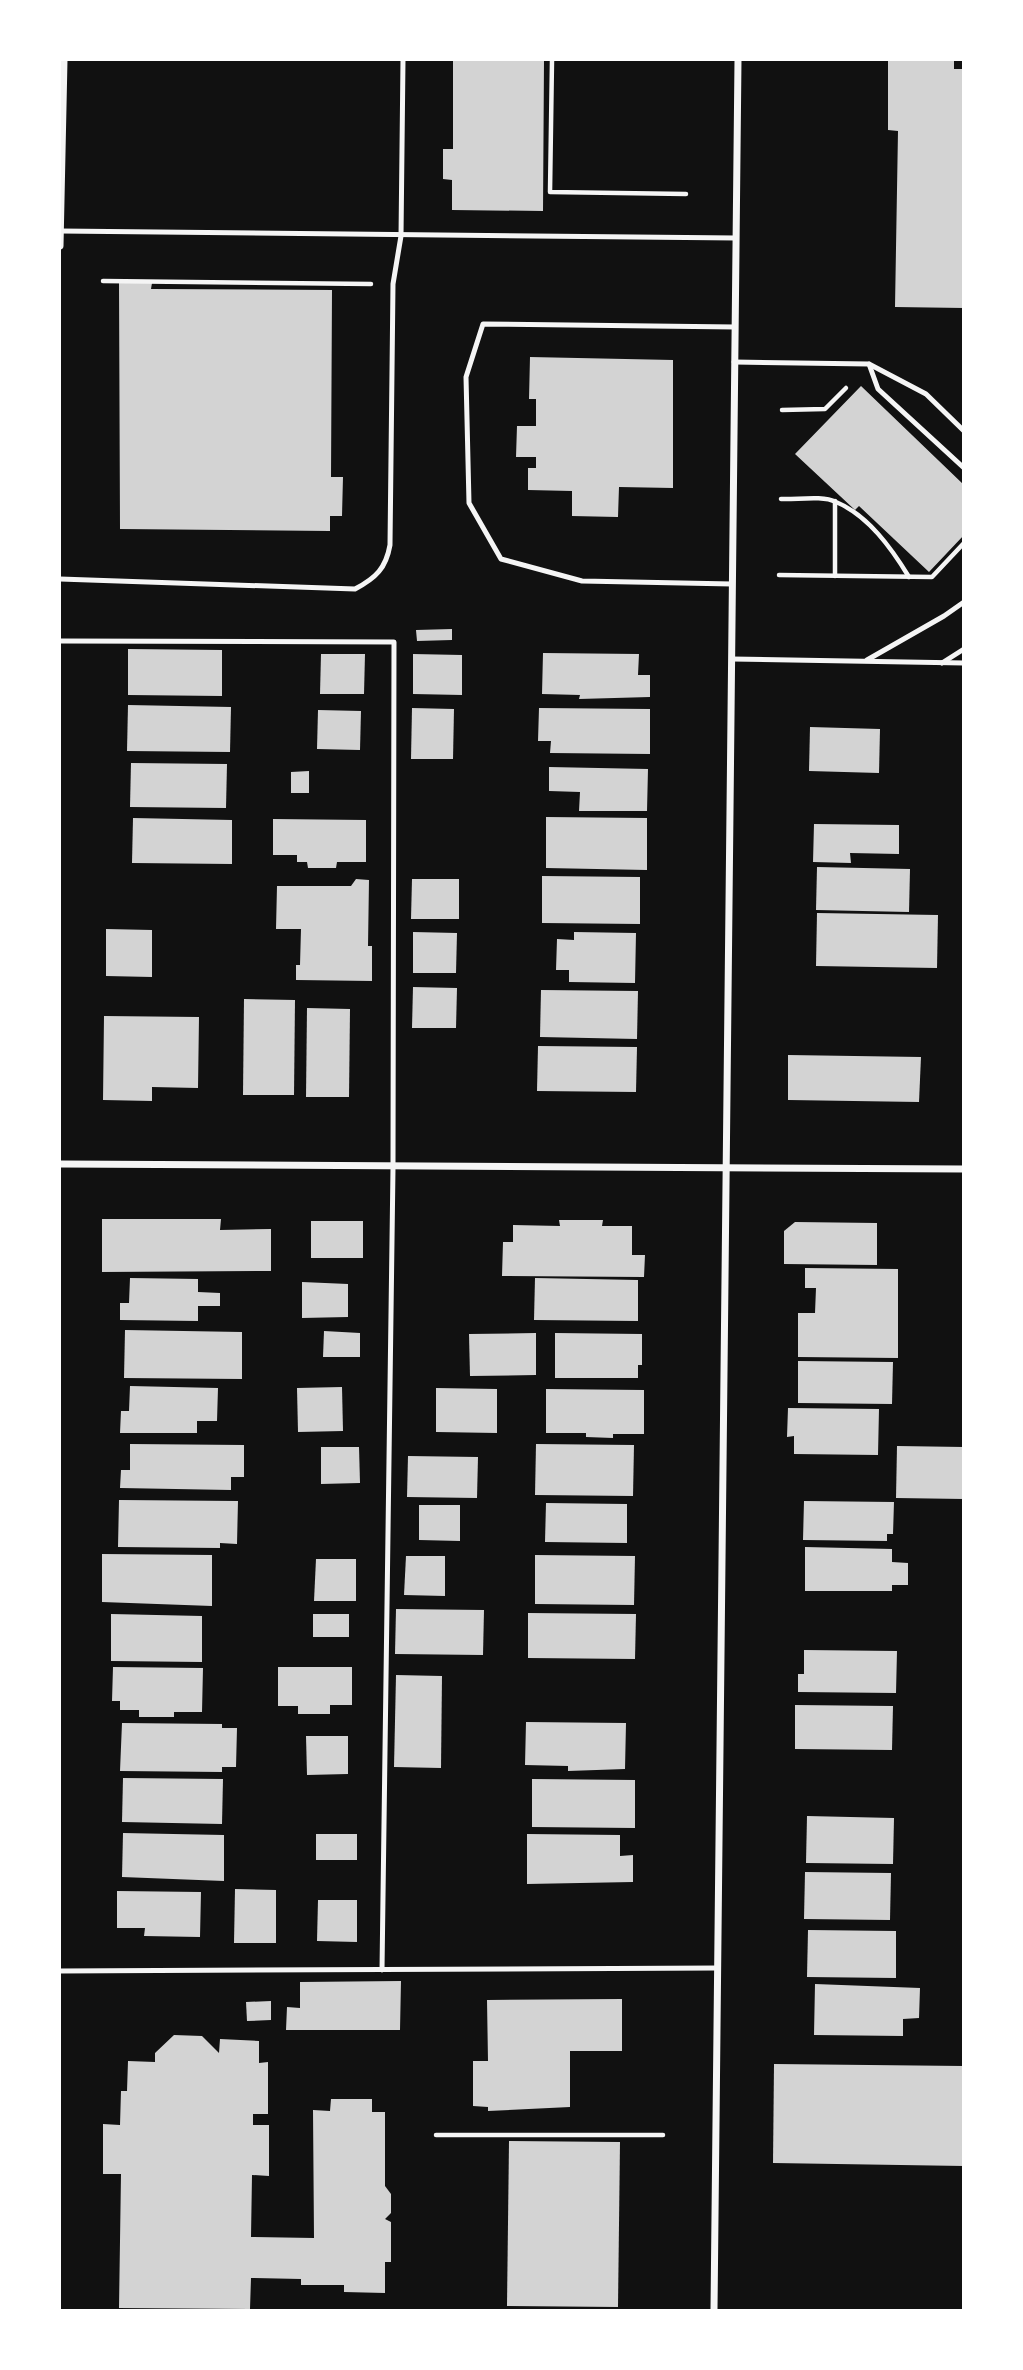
<svg xmlns="http://www.w3.org/2000/svg" width="1023" height="2370" viewBox="0 0 1023 2370" font-family="'Public Sans',sans-serif">
	<style>
		.building { fill: #d3d3d3 }
		.lines { fill: none; stroke-linecap: round; stroke-linejoin: round }
		.path { stroke: #f5f5f5; stroke-width: 4.5 }
		.service { stroke: #f5f5f5; stroke-width: 5 }
		.minor { stroke: #f5f5f5; stroke-width: 7 }
	</style>
	<rect width="100%" height="100%" fill="#111"/>
	<g class="building">
		<path d="M 453,60 L 544,60 L 543,211 L 452,210 L 452,180 L 443,179 L 443,149 L 453,149 Z"/>
		<path d="M 888,60 L 954,60 L 954,69 L 964,69 L 964,308 L 895,307 L 898,131 L 888,130 Z"/>
		<path d="M 119,283 L 152,283 L 151,289 L 332,290 L 331,477 L 343,477 L 342,516 L 330,516 L 330,531 L 120,529 Z"/>
		<path d="M 530,357 L 673,360 L 673,488 L 619,487 L 618,517 L 572,516 L 572,491 L 528,490 L 528,468 L 536,468 L 536,457 L 516,457 L 517,426 L 536,426 L 536,399 L 529,399 Z"/>
		<path d="M 861,386 L 964,485 L 964,535 L 929,572 L 859,506 L 855,510 L 795,454 Z"/>
		<path d="M 452,629 L 452,640 L 417,641 L 416,630 Z"/>
		<path d="M 128,649 L 222,650 L 222,696 L 128,695 Z"/>
		<path d="M 543,653 L 639,654 L 638,675 L 650,675 L 650,697 L 579,699 L 580,695 L 542,694 Z"/>
		<path d="M 321,654 L 365,654 L 364,694 L 320,694 Z"/>
		<path d="M 413,654 L 462,655 L 462,695 L 413,694 Z"/>
		<path d="M 128,705 L 231,707 L 230,752 L 127,751 Z"/>
		<path d="M 412,708 L 454,709 L 453,759 L 411,759 Z"/>
		<path d="M 539,708 L 650,709 L 650,754 L 550,753 L 551,741 L 538,741 Z"/>
		<path d="M 318,710 L 361,711 L 360,750 L 317,749 Z"/>
		<path d="M 810,727 L 880,729 L 879,773 L 809,771 Z"/>
		<path d="M 131,763 L 227,764 L 226,808 L 130,807 Z"/>
		<path d="M 549,767 L 648,769 L 647,811 L 579,811 L 580,792 L 549,791 Z"/>
		<path d="M 309,771 L 309,793 L 291,793 L 291,772 Z"/>
		<path d="M 546,817 L 647,818 L 647,870 L 546,868 Z"/>
		<path d="M 133,818 L 232,820 L 232,864 L 132,863 Z"/>
		<path d="M 273,819 L 366,820 L 366,862 L 337,862 L 336,868 L 308,868 L 307,862 L 297,862 L 297,855 L 273,855 Z"/>
		<path d="M 814,824 L 899,825 L 899,854 L 850,853 L 851,863 L 813,862 Z"/>
		<path d="M 817,867 L 910,869 L 909,912 L 816,910 Z"/>
		<path d="M 542,876 L 640,877 L 640,924 L 542,923 Z"/>
		<path d="M 356,879 L 369,880 L 368,946 L 372,946 L 372,981 L 296,980 L 296,965 L 300,965 L 301,929 L 276,929 L 277,886 L 351,886 Z"/>
		<path d="M 412,879 L 459,879 L 459,919 L 411,919 Z"/>
		<path d="M 817,913 L 938,915 L 937,968 L 816,966 Z"/>
		<path d="M 106,929 L 152,930 L 152,977 L 106,976 Z"/>
		<path d="M 413,932 L 457,933 L 456,973 L 413,973 Z"/>
		<path d="M 574,932 L 636,933 L 635,983 L 569,982 L 569,970 L 556,970 L 557,939 L 574,940 Z"/>
		<path d="M 413,987 L 457,988 L 456,1028 L 412,1028 Z"/>
		<path d="M 541,990 L 638,991 L 637,1039 L 540,1037 Z"/>
		<path d="M 244,999 L 295,1000 L 294,1095 L 243,1095 Z"/>
		<path d="M 307,1008 L 350,1009 L 349,1097 L 306,1097 Z"/>
		<path d="M 104,1016 L 199,1017 L 198,1088 L 152,1087 L 152,1101 L 103,1100 Z"/>
		<path d="M 538,1046 L 637,1047 L 636,1092 L 537,1091 Z"/>
		<path d="M 788,1055 L 921,1057 L 919,1102 L 788,1100 Z"/>
		<path d="M 102,1219 L 221,1219 L 220,1230 L 271,1229 L 271,1271 L 102,1272 Z"/>
		<path d="M 559,1220 L 603,1220 L 602,1226 L 632,1226 L 632,1255 L 645,1255 L 644,1277 L 502,1276 L 503,1242 L 513,1242 L 513,1225 L 560,1226 Z"/>
		<rect x="311" y="1221" width="52" height="37"/>
		<path d="M 795,1222 L 877,1223 L 877,1265 L 784,1264 L 784,1231 Z"/>
		<path d="M 805,1268 L 898,1269 L 898,1358 L 798,1357 L 798,1313 L 815,1313 L 816,1288 L 805,1288 Z"/>
		<path d="M 130,1278 L 198,1279 L 198,1292 L 220,1293 L 220,1306 L 198,1306 L 198,1321 L 120,1320 L 120,1303 L 129,1303 Z"/>
		<path d="M 535,1278 L 638,1280 L 638,1321 L 534,1320 Z"/>
		<path d="M 302,1282 L 348,1284 L 348,1317 L 302,1318 Z"/>
		<path d="M 125,1330 L 242,1332 L 242,1379 L 124,1378 Z"/>
		<path d="M 324,1331 L 360,1333 L 360,1357 L 323,1357 Z"/>
		<path d="M 536,1333 L 536,1375 L 470,1376 L 469,1334 Z"/>
		<path d="M 555,1333 L 642,1334 L 642,1365 L 638,1365 L 638,1378 L 555,1378 Z"/>
		<path d="M 798,1361 L 893,1362 L 892,1404 L 798,1403 Z"/>
		<path d="M 130,1386 L 218,1388 L 217,1421 L 197,1421 L 197,1433 L 120,1433 L 121,1411 L 129,1411 Z"/>
		<path d="M 342,1387 L 343,1431 L 298,1432 L 297,1388 Z"/>
		<path d="M 436,1388 L 497,1389 L 497,1433 L 436,1432 Z"/>
		<path d="M 546,1389 L 644,1390 L 644,1434 L 613,1434 L 613,1438 L 586,1437 L 586,1433 L 546,1433 Z"/>
		<path d="M 788,1408 L 879,1409 L 878,1455 L 794,1454 L 794,1436 L 787,1437 Z"/>
		<path d="M 130,1444 L 244,1445 L 244,1477 L 231,1477 L 231,1490 L 120,1488 L 121,1470 L 130,1470 Z"/>
		<path d="M 536,1444 L 634,1445 L 633,1496 L 535,1495 Z"/>
		<path d="M 897,1446 L 964,1447 L 964,1499 L 896,1498 Z"/>
		<path d="M 321,1447 L 359,1447 L 360,1483 L 321,1484 Z"/>
		<path d="M 408,1456 L 478,1457 L 477,1498 L 407,1497 Z"/>
		<path d="M 119,1500 L 238,1501 L 237,1544 L 220,1543 L 220,1548 L 118,1547 Z"/>
		<path d="M 804,1501 L 894,1502 L 893,1534 L 887,1534 L 887,1541 L 803,1540 Z"/>
		<path d="M 546,1503 L 627,1504 L 627,1543 L 545,1542 Z"/>
		<path d="M 419,1505 L 460,1505 L 460,1541 L 419,1540 Z"/>
		<path d="M 805,1547 L 892,1549 L 892,1562 L 908,1563 L 908,1585 L 892,1585 L 892,1591 L 805,1591 Z"/>
		<path d="M 102,1554 L 212,1555 L 212,1606 L 102,1602 Z"/>
		<path d="M 535,1555 L 635,1556 L 634,1605 L 535,1604 Z"/>
		<path d="M 406,1556 L 445,1556 L 445,1596 L 404,1595 Z"/>
		<path d="M 316,1559 L 356,1559 L 356,1601 L 314,1601 Z"/>
		<path d="M 396,1609 L 484,1610 L 483,1655 L 395,1654 Z"/>
		<path d="M 528,1613 L 636,1614 L 635,1659 L 528,1658 Z"/>
		<path d="M 111,1614 L 202,1616 L 202,1662 L 111,1661 Z"/>
		<rect x="313" y="1614" width="36" height="23"/>
		<path d="M 804,1650 L 897,1651 L 896,1693 L 798,1692 L 798,1674 L 804,1674 Z"/>
		<path d="M 113,1667 L 203,1668 L 202,1712 L 174,1712 L 174,1717 L 139,1717 L 139,1710 L 120,1710 L 120,1701 L 112,1701 Z"/>
		<path d="M 278,1667 L 352,1667 L 352,1705 L 330,1705 L 330,1714 L 298,1714 L 298,1706 L 278,1706 Z"/>
		<path d="M 396,1675 L 442,1676 L 441,1768 L 394,1767 Z"/>
		<path d="M 795,1705 L 893,1706 L 892,1750 L 795,1749 Z"/>
		<path d="M 526,1722 L 626,1723 L 625,1769 L 568,1771 L 568,1766 L 525,1765 Z"/>
		<path d="M 122,1723 L 222,1724 L 222,1728 L 237,1728 L 236,1767 L 222,1767 L 222,1772 L 120,1771 Z"/>
		<path d="M 306,1736 L 348,1736 L 348,1774 L 307,1775 Z"/>
		<path d="M 123,1778 L 223,1779 L 222,1824 L 122,1822 Z"/>
		<path d="M 532,1779 L 635,1780 L 635,1828 L 532,1827 Z"/>
		<path d="M 807,1816 L 894,1818 L 893,1864 L 806,1863 Z"/>
		<path d="M 123,1833 L 224,1835 L 224,1881 L 122,1877 Z"/>
		<rect x="316" y="1834" width="41" height="26"/>
		<path d="M 527,1834 L 620,1835 L 620,1856 L 633,1855 L 633,1882 L 527,1884 Z"/>
		<path d="M 805,1872 L 891,1873 L 890,1920 L 804,1919 Z"/>
		<path d="M 235,1889 L 276,1890 L 276,1943 L 234,1943 Z"/>
		<path d="M 117,1891 L 201,1892 L 200,1937 L 144,1936 L 145,1928 L 117,1928 Z"/>
		<path d="M 318,1900 L 357,1900 L 357,1942 L 317,1941 Z"/>
		<path d="M 808,1930 L 896,1931 L 896,1978 L 807,1977 Z"/>
		<path d="M 401,1981 L 400,2030 L 286,2030 L 287,2007 L 300,2008 L 300,1982 Z"/>
		<path d="M 815,1984 L 920,1988 L 919,2018 L 903,2019 L 903,2036 L 814,2035 Z"/>
		<path d="M 622,1999 L 622,2051 L 570,2051 L 570,2107 L 488,2111 L 488,2107 L 473,2106 L 473,2061 L 488,2061 L 487,2000 Z"/>
		<path d="M 271,2001 L 271,2020 L 247,2021 L 246,2002 Z"/>
		<path d="M 174,2035 L 202,2036 L 219,2053 L 220,2039 L 259,2041 L 259,2063 L 268,2062 L 268,2114 L 253,2114 L 253,2125 L 269,2125 L 269,2176 L 252,2175 L 251,2237 L 314,2238 L 313,2110 L 330,2111 L 331,2099 L 372,2099 L 372,2112 L 385,2112 L 385,2186 L 391,2194 L 391,2213 L 385,2219 L 391,2222 L 391,2262 L 385,2262 L 385,2293 L 344,2292 L 344,2285 L 301,2285 L 301,2279 L 251,2278 L 250,2309 L 119,2308 L 121,2174 L 103,2174 L 103,2124 L 120,2125 L 121,2091 L 127,2091 L 128,2061 L 155,2062 L 155,2053 Z"/>
		<path d="M 774,2064 L 964,2066 L 964,2166 L 773,2163 Z"/>
		<path d="M 509,2141 L 620,2142 L 618,2307 L 507,2306 Z"/>
	</g>
	<g class="lines">
		<g class="path">
			<path d="M 552,60 L 550,192 L 686,194"/>
			<path d="M 103,281 L 371,284"/>
			<path d="M 782,410 L 825,409 L 846,388"/>
			<path d="M 781,499 C 796,500 822,495 836,502 C 868,515 892,549 909,577"/>
			<path d="M 779,575 L 932,577 L 964,543"/>
			<path d="M 835,576 L 835,501"/>
			<path d="M 436,2135 L 663,2135"/>
		</g>
		<g class="service">
			<path d="M 60,231 L 736,238"/>
			<path d="M 734,362 L 869,364 L 926,394 L 964,431"/>
			<path d="M 869,364 L 878,389 L 964,468"/>
			<path d="M 60,579 L 355,589 C 376,578 386,568 390,545 L 393,284 L 401,236 L 403,60"/>
			<path d="M 732,584 L 582,581 L 501,559 L 469,503 L 466,377 L 483,324 L 735,327"/>
			<path d="M 60,641 L 394,642 L 393,1168 L 382,1970"/>
			<path d="M 732,659 L 964,663"/>
			<path d="M 867,660 L 944,616 L 964,602"/>
			<path d="M 942,663 L 964,649"/>
			<path d="M 60,1971 L 718,1968"/>
		</g>
		<g class="minor">
			<path d="M 60,246 L 64,60"/>
			<path d="M 60,1164 L 964,1169"/>
			<path d="M 714,2310 L 738,60"/>
		</g>
	</g>
	<rect width="1023" height="2370" fill="none" stroke="#ffffff" stroke-width="122"/>
</svg>
